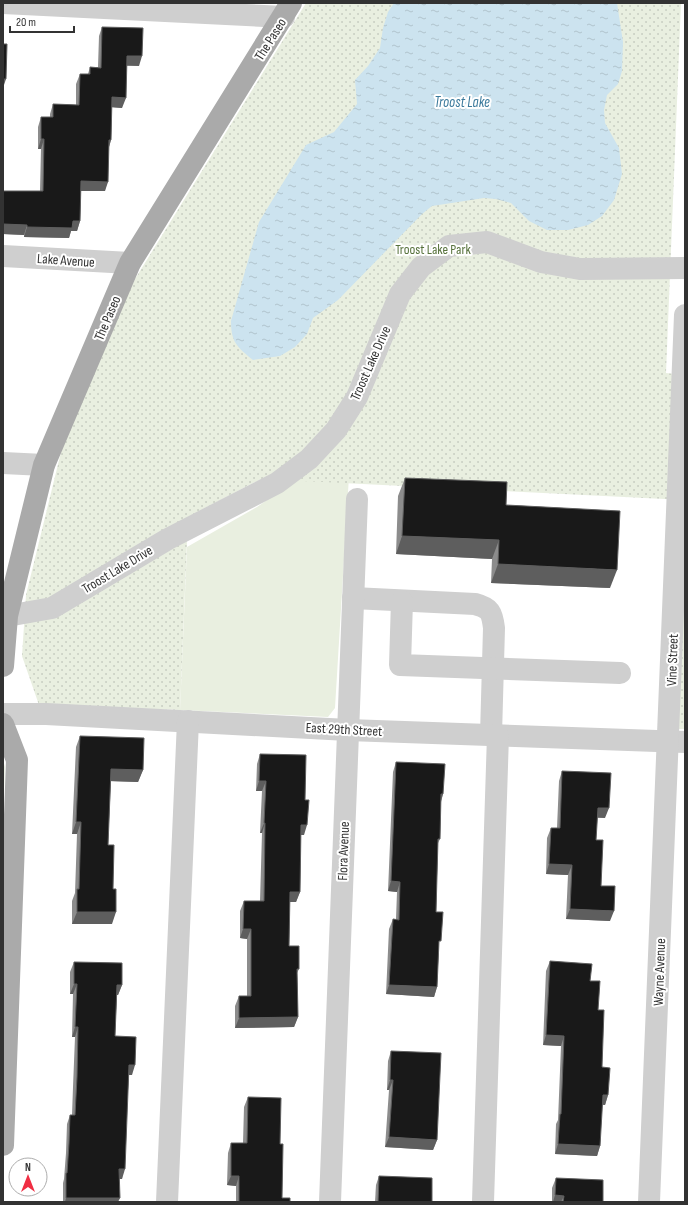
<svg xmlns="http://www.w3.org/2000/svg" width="688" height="1205" viewBox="0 0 688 1205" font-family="'Sofia Sans Condensed',sans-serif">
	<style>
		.grass { fill: #e9efe0 }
		.park { fill: url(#park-dots) }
		.water { fill: url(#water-ripples) }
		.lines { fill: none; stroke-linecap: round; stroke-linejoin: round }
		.minor { stroke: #cfcfcf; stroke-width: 22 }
		.major { stroke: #aaa; stroke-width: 22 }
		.wall { fill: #8c8c8c }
		.shaded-wall { fill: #5e5e5e }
		.building { fill: #191919; stroke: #5e5e5e }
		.labels { text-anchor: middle; stroke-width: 4; stroke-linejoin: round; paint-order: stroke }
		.street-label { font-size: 14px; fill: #323232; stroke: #fff }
		.park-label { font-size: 14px; fill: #57723c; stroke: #fff }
		.water-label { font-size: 15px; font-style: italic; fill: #3a799b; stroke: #fff }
	</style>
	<defs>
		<pattern id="park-dots" width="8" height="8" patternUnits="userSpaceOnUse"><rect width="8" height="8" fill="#e9efe0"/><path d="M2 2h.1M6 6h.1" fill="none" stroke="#c8cdc1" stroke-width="1.8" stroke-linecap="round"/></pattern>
		<pattern id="water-ripples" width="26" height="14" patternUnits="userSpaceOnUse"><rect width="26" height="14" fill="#cce3ef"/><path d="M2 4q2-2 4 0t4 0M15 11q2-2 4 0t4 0" fill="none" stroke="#b0c3cd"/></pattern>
	</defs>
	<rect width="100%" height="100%" fill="#fff"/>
	<path class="grass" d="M 304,474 L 349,476 L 335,708 L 328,717 L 180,710 L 187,547 L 257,507 Z"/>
	<g class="park">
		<path d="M 306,3 L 681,3 L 666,373 L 685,375 L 685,500 L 261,479 L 188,517 L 180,710 L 39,705 L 22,656 L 26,595 L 62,448 L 86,379 L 135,279 Z"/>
		<path d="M 685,543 L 685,729 L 678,729 Z"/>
		<path d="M 3,760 L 5,767 L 3,818 Z"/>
	</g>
	<path class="water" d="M 394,3 L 617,3 L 623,42 L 622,71 L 618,84 L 607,95 L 604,110 L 605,123 L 619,148 L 622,174 L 614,200 L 602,216 L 588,225 L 568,230 L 547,230 L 529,221 L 511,203 L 496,199 L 484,198 L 432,206 L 422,214 L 338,300 L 313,318 L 307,334 L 295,347 L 280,356 L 253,360 C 237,347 231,342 231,321 L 259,222 L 306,145 L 334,132 L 357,104 L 355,80 L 368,66 L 380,48 L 383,28 L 388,12 Z"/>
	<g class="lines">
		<g class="minor">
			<path d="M 3,3 L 284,17"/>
			<path d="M 3,256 L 130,263"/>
			<path d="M 3,463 L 44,465"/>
			<path d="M 353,598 L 475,604 C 490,608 492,612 494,628 L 491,735"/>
			<path d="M 402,601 L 400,665 L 620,673"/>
			<path d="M 7,616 L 52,608 L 168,539 L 277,483 L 309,459 L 336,430 L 357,397 L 400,294 L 421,267 L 449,246 L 487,242 L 541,262 L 580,269 L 685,268"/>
			<path d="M 3,714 L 46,714 L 348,730 L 685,742"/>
			<path d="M 167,1202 L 188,721"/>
			<path d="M 330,1202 L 357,499"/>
			<path d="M 483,1202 L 498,735"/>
			<path d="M 649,1202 L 685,315"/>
		</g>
		<g class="major">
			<path d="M 3,666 L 7,616 L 44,465 L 130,263 L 291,3"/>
			<path d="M 3,724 L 17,760 L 3,1145"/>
		</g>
	</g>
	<g class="wall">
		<path d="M 102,27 L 139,66 L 127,66 L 122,108 L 112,107 L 111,140 L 109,147 L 105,191 L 81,191 L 80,221 L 77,231 L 71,231 L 69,238 L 24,237 L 24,235 L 3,234 L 3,191 L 40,191 L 41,149 L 38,149 L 38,127 L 41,117 L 50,117 L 50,114 L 53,104 L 76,105 L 76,84 L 80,74 L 88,74 L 90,67 L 98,67 L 99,36 Z"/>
		<path d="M 405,478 L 506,505 L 610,588 L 491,583 L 492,559 L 396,554 L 398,496 Z"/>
		<path d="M 80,736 L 143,770 L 138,782 L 111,781 L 108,845 L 112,924 L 72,924 L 72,901 L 75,893 L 77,834 L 72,834 L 76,747 Z"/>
		<path d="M 260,754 L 304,835 L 301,835 L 300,892 L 296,902 L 290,902 L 289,946 L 299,969 L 297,973 L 298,1017 L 294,1027 L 235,1028 L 235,1006 L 239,996 L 247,996 L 247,939 L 240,938 L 240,911 L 244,901 L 260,901 L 262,833 L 260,833 L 262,791 L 256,791 L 257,764 Z"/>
		<path d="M 396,762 L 443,794 L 441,802 L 440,839 L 438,843 L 436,912 L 439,947 L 437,987 L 434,997 L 386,994 L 389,929 L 393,919 L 396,919 L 397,892 L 388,891 L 393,772 Z"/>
		<path d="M 562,771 L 605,818 L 597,818 L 596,840 L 601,886 L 610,921 L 566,919 L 568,875 L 546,874 L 547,838 L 551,828 L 557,828 L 559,781 Z"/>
		<path d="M 550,961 L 590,981 L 598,1010 L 602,1067 L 608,1095 L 605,1105 L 602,1105 L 600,1146 L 597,1156 L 555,1154 L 556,1124 L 558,1120 L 561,1046 L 543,1045 L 546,971 Z"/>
		<path d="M 74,962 L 122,985 L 118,995 L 117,995 L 115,1036 L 132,1075 L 129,1075 L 122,1179 L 119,1179 L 118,1202 L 63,1202 L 63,1183 L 64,1179 L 66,1153 L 67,1124 L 70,1115 L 72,1115 L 73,1087 L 75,1037 L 72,1037 L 73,994 L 70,994 L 70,972 Z"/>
		<path d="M 391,1051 L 437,1140 L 433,1150 L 385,1147 L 389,1090 L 387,1090 L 388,1061 Z"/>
		<path d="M 248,1097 L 280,1144 L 282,1198 L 290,1202 L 236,1202 L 236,1186 L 227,1185 L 228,1153 L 231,1143 L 243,1143 L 244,1107 Z"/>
		<path d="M 379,1176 L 432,1202 L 375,1202 L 376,1185 Z"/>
		<path d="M 556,1178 L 603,1202 L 552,1202 L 552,1188 Z"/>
	</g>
	<g class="shaded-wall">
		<path d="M 127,56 L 142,56 L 139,66 L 123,65 Z"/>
		<path d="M 3,79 L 6,79 L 3,88 Z"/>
		<path d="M 112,97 L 126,98 L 122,108 L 108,107 Z"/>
		<path d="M 41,139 L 44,139 L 41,149 L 38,149 Z"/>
		<path d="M 109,140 L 111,140 L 108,150 Z"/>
		<path d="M 81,181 L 108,182 L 105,191 L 77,191 Z"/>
		<path d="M 73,221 L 80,221 L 77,231 L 71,231 L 69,238 L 24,237 L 27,227 Z"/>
		<path d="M 3,224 L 27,225 L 24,235 L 3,234 Z"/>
		<path d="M 402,536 L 499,540 L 492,559 L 396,554 Z"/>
		<path d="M 498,564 L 617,570 L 610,588 L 491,583 Z"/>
		<path d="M 111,769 L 143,770 L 138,782 L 107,781 Z"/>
		<path d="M 259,781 L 266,781 L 262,791 L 256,791 Z"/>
		<path d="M 441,794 L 443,794 L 440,804 Z"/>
		<path d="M 598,808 L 609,808 L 605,818 L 594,817 Z"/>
		<path d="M 76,822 L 81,822 L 77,834 L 72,834 Z"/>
		<path d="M 264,823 L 265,823 L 262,833 L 260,833 Z"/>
		<path d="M 301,825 L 307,825 L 304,835 L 297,835 Z"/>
		<path d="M 549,864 L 572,865 L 568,875 L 546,874 Z"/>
		<path d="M 391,881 L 400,882 L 397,892 L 388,891 Z"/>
		<path d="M 290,892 L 300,892 L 296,902 L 286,902 Z"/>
		<path d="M 570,909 L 614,911 L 610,921 L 566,919 Z"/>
		<path d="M 77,912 L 116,912 L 112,924 L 72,924 Z"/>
		<path d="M 243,929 L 251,929 L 247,939 L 240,938 Z"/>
		<path d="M 74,984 L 77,984 L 73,994 L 70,994 Z"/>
		<path d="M 117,985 L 122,985 L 118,995 L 114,995 Z"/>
		<path d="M 389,985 L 437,987 L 434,997 L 386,994 Z"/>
		<path d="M 298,1017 L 294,1027 L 235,1028 L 239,1018 Z"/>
		<path d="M 75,1027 L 78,1027 L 75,1037 L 72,1037 Z"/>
		<path d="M 546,1035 L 564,1036 L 561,1046 L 543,1045 Z"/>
		<path d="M 129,1065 L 135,1065 L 132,1075 L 126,1075 Z"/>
		<path d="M 390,1080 L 393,1080 L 389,1090 L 387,1090 Z"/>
		<path d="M 603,1095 L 608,1095 L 605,1105 L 599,1104 Z"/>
		<path d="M 389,1137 L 437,1140 L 433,1150 L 385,1147 Z"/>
		<path d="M 558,1144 L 600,1146 L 597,1156 L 555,1154 Z"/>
		<path d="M 119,1169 L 125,1169 L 122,1179 L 116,1179 Z"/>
		<path d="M 231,1176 L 239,1176 L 236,1186 L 227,1185 Z"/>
		<path d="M 555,1195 L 564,1196 L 561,1202 L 553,1202 Z"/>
		<path d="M 66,1198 L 120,1198 L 118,1202 L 65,1202 Z"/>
	</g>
	<g class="building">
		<path d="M 102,27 L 143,28 L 142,56 L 127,56 L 126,98 L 112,97 L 111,140 L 109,140 L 108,182 L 81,181 L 80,221 L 73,221 L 72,228 L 27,227 L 27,225 L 3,224 L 3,191 L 43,191 L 44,139 L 41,139 L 41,117 L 53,117 L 53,104 L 79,105 L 80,74 L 90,74 L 90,67 L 101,68 Z"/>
		<path d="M 3,44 L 7,44 L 6,79 L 3,79 Z"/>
		<path d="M 405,478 L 507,482 L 506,505 L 620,511 L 617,570 L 498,564 L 499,540 L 402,536 Z"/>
		<path d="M 80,736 L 144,738 L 143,770 L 111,769 L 108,845 L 114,845 L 113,889 L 116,889 L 116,912 L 77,912 L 77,889 L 79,889 L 81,822 L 76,822 Z"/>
		<path d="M 260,754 L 306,755 L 305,800 L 309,800 L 307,825 L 301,825 L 300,892 L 290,892 L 289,946 L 299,946 L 299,969 L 297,969 L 298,1017 L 239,1018 L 239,996 L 251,996 L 251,929 L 243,929 L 244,901 L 264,901 L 265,823 L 264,823 L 266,781 L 259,781 Z"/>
		<path d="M 396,762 L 445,764 L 443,794 L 441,794 L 440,839 L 438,839 L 436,912 L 443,912 L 441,941 L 439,941 L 437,987 L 389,985 L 393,919 L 399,920 L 400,882 L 391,881 Z"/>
		<path d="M 562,771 L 611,773 L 609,808 L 598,808 L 596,840 L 603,840 L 601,886 L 615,886 L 614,911 L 570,909 L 572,865 L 549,864 L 551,828 L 560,828 Z"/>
		<path d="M 550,961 L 592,964 L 590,981 L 600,981 L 598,1010 L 604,1010 L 602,1067 L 610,1068 L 608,1095 L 603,1095 L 600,1146 L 558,1144 L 560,1114 L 561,1114 L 564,1036 L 546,1035 Z"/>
		<path d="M 74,962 L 122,963 L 122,985 L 117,985 L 115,1036 L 136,1037 L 135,1065 L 129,1065 L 125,1169 L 119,1169 L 120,1198 L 66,1198 L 66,1173 L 67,1173 L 69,1143 L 70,1115 L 75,1115 L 77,1077 L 78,1027 L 75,1027 L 77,984 L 74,984 Z"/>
		<path d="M 391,1051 L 441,1053 L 437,1140 L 389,1137 L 393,1080 L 390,1080 Z"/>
		<path d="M 248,1097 L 281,1098 L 280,1144 L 283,1144 L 282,1198 L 290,1198 L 290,1202 L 239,1202 L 239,1176 L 231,1176 L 231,1143 L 247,1143 Z"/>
		<path d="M 379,1176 L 432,1178 L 432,1202 L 378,1202 Z"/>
		<path d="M 556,1178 L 603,1180 L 603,1202 L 563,1202 L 564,1196 L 555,1195 Z"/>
	</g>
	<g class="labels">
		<g class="street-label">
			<text transform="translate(270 39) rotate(-58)" y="5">The Paseo</text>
			<text transform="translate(66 260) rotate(4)" y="5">Lake Avenue</text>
			<text transform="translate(107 318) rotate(-67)" y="5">The Paseo</text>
			<text transform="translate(370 363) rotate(-66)" y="5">Troost Lake Drive</text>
			<text transform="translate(117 569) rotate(-31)" y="5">Troost Lake Drive</text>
			<text transform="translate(672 660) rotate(-88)" y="5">Vine Street</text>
			<text transform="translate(344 729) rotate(3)" y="5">East 29th Street</text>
			<text transform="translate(343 851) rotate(-88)" y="5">Flora Avenue</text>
			<text transform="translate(659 972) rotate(-88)" y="5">Wayne Avenue</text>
		</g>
		<g class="park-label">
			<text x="433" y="254">Troost Lake Park</text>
		</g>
		<g class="water-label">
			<text x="462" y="107">Troost Lake</text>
		</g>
	</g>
	<rect width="688" height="1205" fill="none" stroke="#323232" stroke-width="8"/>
	<g transform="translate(28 1177)"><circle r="19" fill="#ffffff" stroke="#adadad"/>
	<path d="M0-3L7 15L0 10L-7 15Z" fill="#f02e43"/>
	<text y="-6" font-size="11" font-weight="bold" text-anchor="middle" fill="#323232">N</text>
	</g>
	<path d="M10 26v6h64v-6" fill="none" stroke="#323232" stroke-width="2"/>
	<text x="16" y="26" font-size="12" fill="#323232" stroke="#ffffff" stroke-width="3" paint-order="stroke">20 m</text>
</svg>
